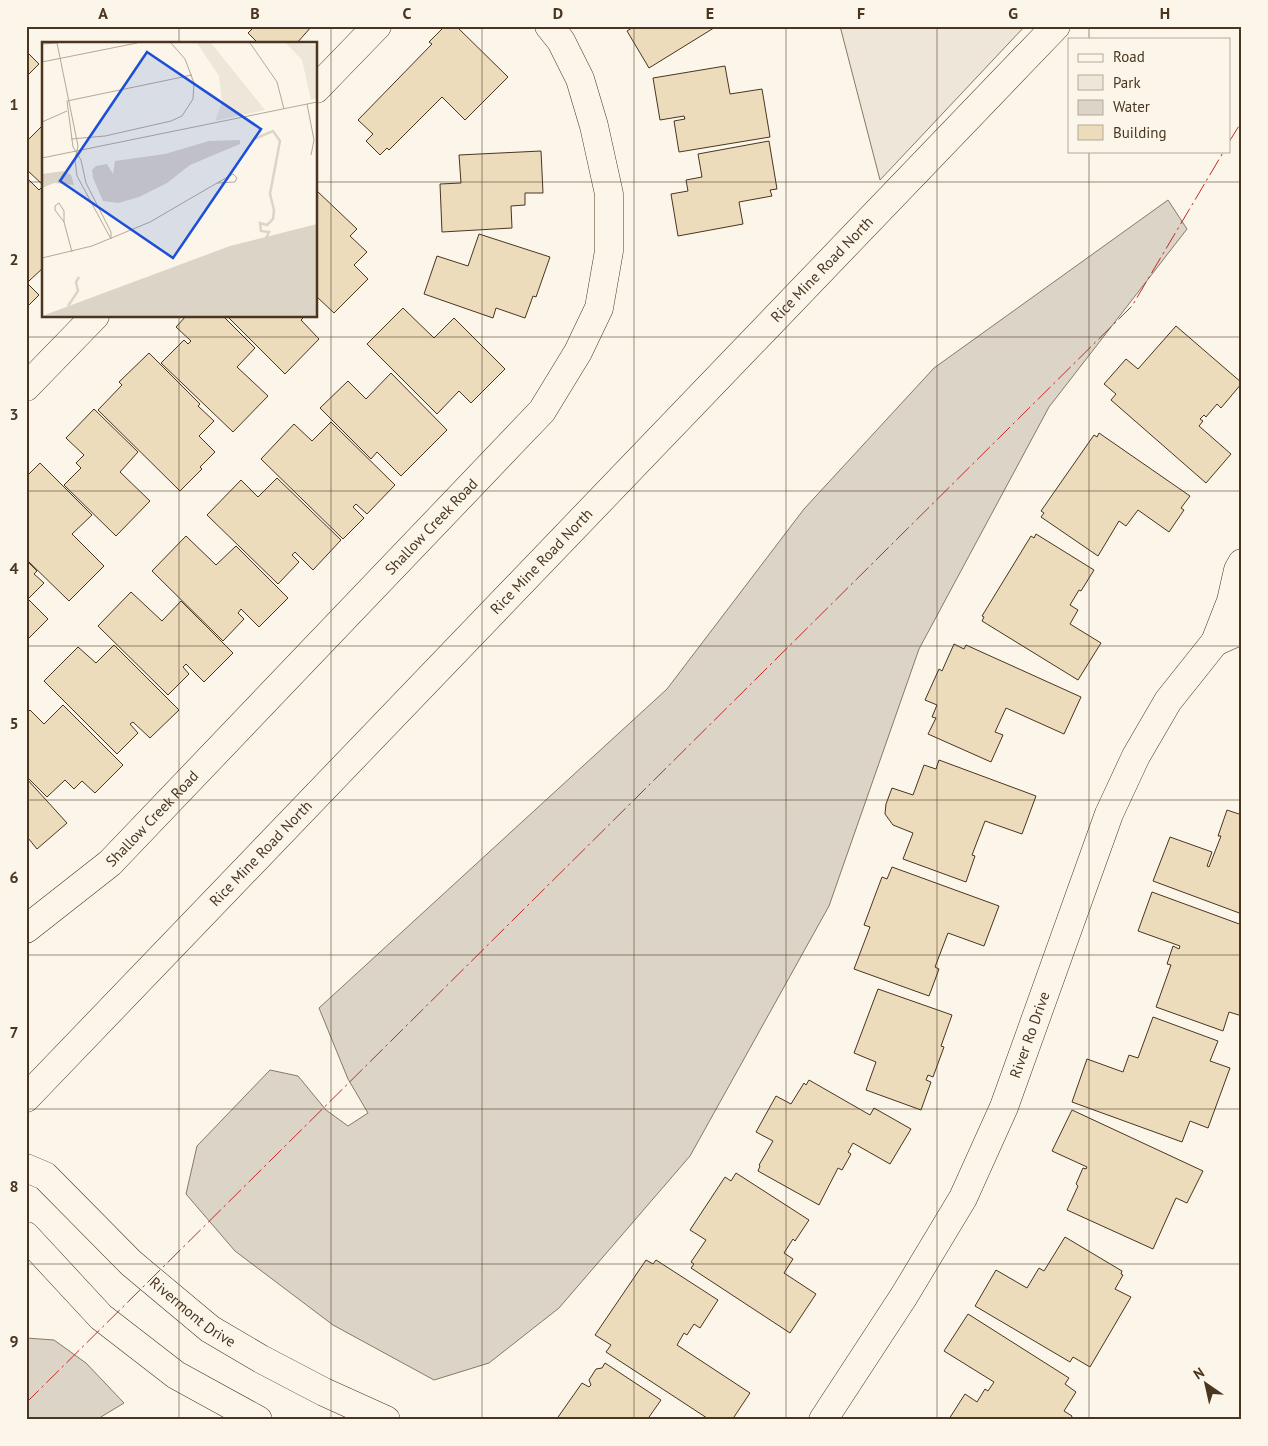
<svg xmlns="http://www.w3.org/2000/svg" width="1268" height="1446" viewBox="0 0 1268 1446" font-family="'PT Sans',sans-serif">
	<style>
		.green { fill: #ede6d9; stroke: #887966 }
		.water { fill: #dcd4c6; stroke: #887966 }
		.building { fill: #ecdcbc; stroke: #4a3520 }
		.lines { fill: none; stroke-linecap: round; stroke-linejoin: round }
		.street-casing { stroke: #4a3520; stroke-width: 29 }
		.secondary-casing { stroke: #4a3520; stroke-width: 29 }
		.street { stroke: #fbf6e9; stroke-width: 28 }
		.secondary { stroke: #fbf6e9; stroke-width: 28 }
		.power { stroke: #c62828; stroke-width: 1; stroke-dasharray: 18 4 2.5 4; stroke-linecap: butt }
		.grid { fill: none; stroke: #4a3520; stroke-width: 1; stroke-opacity: 0.55 }
		.labels { text-anchor: middle; stroke-width: 4; stroke-linejoin: round; paint-order: stroke }
		.street-label { font-size: 15px; fill: #4a3520; stroke: #fbf6e9 }
		.inset-river { fill: none; stroke: #dcd4c6; stroke-width: 2.5 }
		.inset-road { fill: none; stroke: #b4a999; stroke-width: 1 }
		.view { fill: #1d4ed8; fill-opacity: 0.15; stroke: #1d4ed8; stroke-width: 2.5 }
		.inset-edge { fill: none; stroke: #4a3520; stroke-width: 2.5 }
		.neatline { fill: none; stroke: #4a3520; stroke-width: 2 }
		.grid-label { font-size: 16px; text-anchor: middle; font-weight: bold; fill: #4a3520 }
	</style>
	<rect width="100%" height="100%" fill="#fbf6e9"/>
	<path class="green" d="M 840,26 L 1025,26 L 880,180 Z"/>
	<g class="water">
		<path d="M 1168,200 L 1187,229 L 1049,407 L 919,649 L 829,906 L 690,1156 L 559,1308 L 489,1363 L 434,1380 L 333,1325 L 235,1251 L 186,1194 L 197,1146 L 270,1070 L 298,1076 L 326,1110 L 348,1126 L 368,1113 L 348,1079 L 319,1008 L 667,689 L 804,509 L 934,368 Z"/>
		<path d="M 26,1338 L 54,1340 L 86,1363 L 124,1403 L 96,1420 L 26,1420 Z"/>
	</g>
	<g class="building">
		<path d="M 255,26 L 312,26 L 296,44 L 259,44 L 248,33 Z"/>
		<path d="M 445,26 L 456,26 L 508,77 L 465,120 L 442,97 L 389,150 L 387,148 L 380,155 L 366,141 L 373,134 L 358,120 L 432,44 L 429,42 Z"/>
		<path d="M 635,26 L 717,26 L 649,68 L 627,31 Z"/>
		<path d="M 26,51 L 39,64 L 26,77 Z"/>
		<path d="M 725,66 L 730,94 L 762,89 L 770,137 L 679,152 L 674,121 L 685,119 L 684,116 L 660,120 L 653,78 Z"/>
		<path d="M 44,124 L 44,186 L 26,169 L 26,142 Z"/>
		<path d="M 769,141 L 777,189 L 770,190 L 772,196 L 739,202 L 743,224 L 678,236 L 671,194 L 688,191 L 686,180 L 702,177 L 698,154 Z"/>
		<path d="M 541,151 L 543,193 L 525,193 L 525,205 L 511,206 L 512,228 L 442,232 L 440,184 L 461,183 L 459,155 Z"/>
		<path d="M 29,180 L 39,190 L 42,187 L 44,189 L 44,267 L 29,281 L 26,278 L 26,182 Z"/>
		<path d="M 316,190 L 357,229 L 350,236 L 367,252 L 354,265 L 368,279 L 334,313 L 316,296 Z"/>
		<path d="M 479,234 L 550,257 L 536,297 L 533,296 L 525,318 L 496,308 L 493,318 L 424,294 L 437,256 L 468,266 Z"/>
		<path d="M 26,282 L 39,295 L 26,308 Z"/>
		<path d="M 403,308 L 434,338 L 454,318 L 505,369 L 471,403 L 459,391 L 437,414 L 367,344 Z"/>
		<path d="M 186,316 L 223,316 L 255,348 L 237,367 L 268,396 L 233,432 L 161,363 L 184,340 L 188,344 L 191,341 L 176,327 Z"/>
		<path d="M 227,316 L 305,316 L 301,320 L 319,339 L 285,374 Z"/>
		<path d="M 1176,326 L 1242,383 L 1221,408 L 1217,404 L 1206,417 L 1204,415 L 1200,419 L 1203,421 L 1199,426 L 1231,454 L 1206,483 L 1111,400 L 1116,394 L 1104,384 L 1126,359 L 1138,369 Z"/>
		<path d="M 149,353 L 200,404 L 198,406 L 214,421 L 199,436 L 215,452 L 200,467 L 202,469 L 180,491 L 98,410 L 122,385 L 119,382 Z"/>
		<path d="M 391,373 L 447,430 L 401,476 L 377,452 L 371,459 L 320,408 L 348,381 L 366,399 Z"/>
		<path d="M 94,409 L 138,452 L 120,472 L 150,501 L 116,536 L 64,485 L 81,468 L 76,463 L 84,455 L 66,438 Z"/>
		<path d="M 331,422 L 395,485 L 367,514 L 356,504 L 353,507 L 364,518 L 343,539 L 261,459 L 294,424 L 312,441 Z"/>
		<path d="M 1099,433 L 1190,496 L 1181,508 L 1184,510 L 1169,532 L 1138,510 L 1126,526 L 1119,521 L 1098,556 L 1041,517 L 1044,513 L 1041,511 L 1094,435 L 1097,437 Z"/>
		<path d="M 40,463 L 92,515 L 72,534 L 104,566 L 69,601 L 26,559 L 26,477 Z"/>
		<path d="M 277,478 L 341,540 L 313,570 L 295,552 L 292,555 L 299,562 L 278,584 L 207,515 L 241,480 L 258,497 Z"/>
		<path d="M 1036,534 L 1094,570 L 1081,591 L 1079,590 L 1070,605 L 1078,610 L 1070,624 L 1101,643 L 1078,680 L 982,621 L 984,617 L 982,616 L 1031,536 L 1034,538 Z"/>
		<path d="M 186,536 L 216,565 L 236,546 L 288,598 L 259,627 L 241,609 L 238,613 L 244,619 L 223,641 L 152,571 Z"/>
		<path d="M 26,560 L 37,571 L 34,574 L 44,583 L 28,599 L 48,619 L 26,641 Z"/>
		<path d="M 131,592 L 162,621 L 181,601 L 233,653 L 204,682 L 186,664 L 183,667 L 189,674 L 168,695 L 98,626 Z"/>
		<path d="M 954,644 L 964,649 L 966,645 L 1081,697 L 1064,734 L 1006,708 L 995,732 L 1003,735 L 991,762 L 928,734 L 936,718 L 932,717 L 937,705 L 925,700 L 939,669 L 942,671 Z"/>
		<path d="M 114,645 L 179,710 L 150,738 L 133,722 L 130,724 L 138,733 L 117,754 L 44,681 L 78,647 L 96,663 Z"/>
		<path d="M 63,705 L 123,765 L 95,793 L 82,781 L 74,789 L 65,780 L 47,797 L 26,776 L 26,714 L 30,710 L 44,724 Z"/>
		<path d="M 939,760 L 1036,796 L 1022,834 L 985,821 L 972,855 L 975,856 L 966,882 L 903,859 L 913,833 L 893,825 L 885,814 L 886,804 L 892,788 L 913,795 L 924,765 L 936,769 Z"/>
		<path d="M 26,778 L 67,823 L 37,849 L 28,838 L 26,839 Z"/>
		<path d="M 1227,810 L 1242,815 L 1242,914 L 1153,881 L 1170,837 L 1212,852 L 1207,866 L 1209,867 L 1221,836 L 1218,836 Z"/>
		<path d="M 892,867 L 999,906 L 984,946 L 948,933 L 935,967 L 939,969 L 929,996 L 854,969 L 870,927 L 864,925 L 882,877 L 887,879 Z"/>
		<path d="M 1152,892 L 1242,925 L 1242,1016 L 1229,1012 L 1223,1031 L 1156,1007 L 1171,965 L 1167,964 L 1173,946 L 1179,949 L 1180,946 L 1138,931 Z"/>
		<path d="M 878,989 L 952,1015 L 941,1046 L 944,1047 L 933,1077 L 928,1075 L 926,1080 L 931,1082 L 921,1110 L 866,1090 L 876,1062 L 854,1053 Z"/>
		<path d="M 1153,1017 L 1218,1041 L 1210,1061 L 1230,1068 L 1208,1128 L 1190,1121 L 1182,1142 L 1072,1102 L 1087,1059 L 1123,1072 L 1129,1055 L 1138,1058 Z"/>
		<path d="M 809,1080 L 870,1115 L 874,1108 L 911,1129 L 890,1164 L 853,1143 L 848,1152 L 851,1154 L 842,1170 L 838,1168 L 819,1205 L 758,1171 L 760,1166 L 759,1165 L 773,1141 L 756,1132 L 776,1096 L 791,1104 L 804,1083 L 806,1085 Z"/>
		<path d="M 1072,1110 L 1203,1171 L 1187,1203 L 1176,1198 L 1153,1249 L 1067,1210 L 1078,1186 L 1076,1184 L 1083,1168 L 1086,1169 L 1087,1167 L 1052,1151 Z"/>
		<path d="M 736,1173 L 809,1220 L 795,1241 L 793,1239 L 784,1253 L 793,1259 L 784,1273 L 816,1294 L 790,1333 L 691,1268 L 694,1264 L 691,1262 L 706,1240 L 690,1230 L 725,1177 L 731,1181 Z"/>
		<path d="M 1065,1237 L 1122,1271 L 1121,1274 L 1123,1275 L 1115,1289 L 1131,1297 L 1090,1367 L 1073,1357 L 1070,1362 L 975,1306 L 996,1270 L 1027,1288 L 1039,1268 L 1044,1271 Z"/>
		<path d="M 646,1260 L 653,1264 L 656,1260 L 718,1300 L 700,1328 L 694,1324 L 687,1335 L 684,1333 L 677,1345 L 750,1393 L 732,1420 L 710,1420 L 606,1352 L 611,1345 L 595,1335 Z"/>
		<path d="M 968,1314 L 1069,1378 L 1065,1384 L 1076,1392 L 1064,1411 L 1072,1416 L 1070,1420 L 949,1419 L 965,1394 L 977,1402 L 985,1389 L 988,1391 L 994,1382 L 944,1351 Z"/>
		<path d="M 605,1363 L 661,1400 L 647,1420 L 556,1420 L 582,1383 L 589,1387 L 591,1385 L 589,1380 L 596,1369 L 602,1368 Z"/>
	</g>
	<g class="lines">
		<g class="street-casing">
			<g id="street">
				<path d="M 316,89 L 377,26"/>
				<path d="M 26,387 L 95,316"/>
				<path d="M 1242,563 L 1238,570 L 1231,601 L 1215,642 L 1242,630"/>
				<path id="s1" d="M 26,929 L 110,863 L 542,411 L 578,352 L 599,308 L 609,251 L 609,194 L 594,126 L 580,79 L 561,41 L 549,26"/>
				<path id="s2" d="M 26,1168 L 45,1176 L 131,1263 L 210,1329 L 261,1359 L 324,1392 L 386,1420"/>
				<path d="M 26,1236 L 101,1317 L 176,1375 L 258,1420"/>
				<path id="s3" d="M 823,1420 L 904,1296 L 963,1198 L 1004,1107 L 1109,814 L 1136,756 L 1168,701 L 1215,642"/>
			</g>
		</g>
		<g class="secondary-casing">
			<g id="secondary">
				<path id="s4" d="M 26,1098 L 1056,26"/>
			</g>
		</g>
		<use href="#street" class="street"/>
		<use href="#secondary" class="secondary"/>
		<g class="power">
			<path d="M 1229,142 L 1242,121"/>
			<path d="M 26,1403 L 1132,306 L 1224,151"/>
		</g>
	</g>
	<path class="grid" d="M 179,26 L 179,44M 331,26 L 331,1420M 482,26 L 482,1420M 634,26 L 634,1420M 786,26 L 786,1420M 937,26 L 937,1420M 1089,26 L 1089,39M 1089,151 L 1089,1420M 26,182 L 44,182M 316,182 L 1242,182M 179,316 L 179,1420M 26,337 L 1242,337M 26,491 L 1242,491M 26,646 L 1242,646M 26,800 L 1242,800M 26,955 L 1242,955M 26,1109 L 1242,1109M 26,1264 L 1242,1264"/>
	<g class="labels">
		<g class="street-label">
			<text dy="5" stroke="none"><textPath href="#s4" startOffset="1149">Rice Mine Road North</textPath></text>
			<text dy="5" stroke="none"><textPath href="#s1" startOffset="572">Shallow Creek Road</textPath></text>
			<text dy="5" stroke="none"><textPath href="#s4" startOffset="744">Rice Mine Road North</textPath></text>
			<text dy="5" stroke="none"><textPath href="#s1" startOffset="168">Shallow Creek Road</textPath></text>
			<text dy="5" stroke="none"><textPath href="#s4" startOffset="339">Rice Mine Road North</textPath></text>
			<text dy="5" stroke="none"><textPath href="#s3" startOffset="439">River Ro Drive</textPath></text>
			<text dy="5" stroke="none"><textPath href="#s2" startOffset="222">Rivermont Drive</textPath></text>
		</g>
	</g>
	<g transform="translate(42 42)">
		<rect width="275" height="275" fill="#fbf6e9"/>
		<path d="M 155,1 L 169,1 L 223,68 L 173,79 L 180,60 L 177,34 ZM 244,1 L 275,3 L 275,56 L 269,58 L 260,18 Z" fill="#ede6d9"/>
		<path d="M 198,98 L 198,102 L 148,123 L 125,141 L 97,155 L 76,161 L 61,159 L 51,136 L 50,128 L 54,124 L 65,122 L 71,132 L 73,119 L 123,112 L 167,99 ZM 22,129 L 29,133 L 32,143 L 12,141 L 0,146 L 0,132 ZM 275,182 L 275,274 L 0,274 L 188,204 Z" fill="#dcd4c6"/>
		<path class="inset-river" d="M 212,97 L 231,89 L 238,99 L 228,152 L 232,168 L 231,177 L 225,183 L 218,181 L 219,189 L 227,190 L 224,196M 26,264 L 36,249 L 34,240 L 37,235"/>
		<path class="inset-road" d="M 15,1 L 36,104 L 33,118 L 35,134 L 69,197M 208,1 L 235,40 L 242,67M 0,2 L 15,1M 0,20 L 95,1M 25,59 L 31,105 L 39,118 L 44,141 L 69,190 L 69,197M 25,59 L 150,33M 265,62 L 272,98 L 269,113M 0,80 L 25,69M 29,97 L 63,94 L 129,79 L 140,74 L 151,57 L 152,41 L 143,17 L 129,1M 0,116 L 275,60M 191,132 L 195,136 L 193,140 L 175,141 ZM 17,161 L 22,169 L 22,180 L 13,168 L 13,164 ZM 22,180 L 30,210M 0,216 L 50,204 L 108,180 L 175,141"/>
		<path class="view" d="M 105,10 L 219,87 L 131,216 L 18,139 Z"/>
		<rect width="275" height="275" class="inset-edge"/>
	</g>
	<rect width="1268" height="1446" fill="none" stroke="#fbf6e9" stroke-width="55"/>
	<rect x="1068" y="38" width="162" height="115" fill="#fbf6e9" stroke="#b4a999"/>
	<rect x="1078" y="54" width="25" height="8" fill="#fbf6e9" stroke="#b4a999"/>
	<text x="1113" y="62" font-size="15" fill="#4a3520">Road</text>
	<rect x="1078" y="75" width="25" height="15" fill="#ede6d9" stroke="#b4a999"/>
	<text x="1113" y="88" font-size="15" fill="#4a3520">Park</text>
	<rect x="1078" y="100" width="25" height="15" fill="#dcd4c6" stroke="#b4a999"/>
	<text x="1113" y="112" font-size="15" fill="#4a3520">Water</text>
	<rect x="1078" y="125" width="25" height="15" fill="#ecdcbc" stroke="#b4a999"/>
	<text x="1113" y="138" font-size="15" fill="#4a3520">Building</text>
	<g transform="translate(1206 1384) rotate(326)" stroke="#fbf6e9" stroke-width="4" paint-order="stroke">
	<path d="M0-4L9 19L0 12L-9 19Z" fill="#4a3520"/>
	<text y="-8" font-size="14" font-weight="bold" text-anchor="middle" fill="#4a3520">N</text>
	</g>
	<rect x="28" y="28" width="1212" height="1390" class="neatline"/>
	<g class="grid-label">
		<text x="103" y="19">A</text>
		<text x="255" y="19">B</text>
		<text x="407" y="19">C</text>
		<text x="558" y="19">D</text>
		<text x="710" y="19">E</text>
		<text x="861" y="19">F</text>
		<text x="1013" y="19">G</text>
		<text x="1165" y="19">H</text>
		<text x="14" y="110">1</text>
		<text x="14" y="265">2</text>
		<text x="14" y="420">3</text>
		<text x="14" y="574">4</text>
		<text x="14" y="729">5</text>
		<text x="14" y="883">6</text>
		<text x="14" y="1038">7</text>
		<text x="14" y="1192">8</text>
		<text x="14" y="1347">9</text>
	</g>
</svg>
